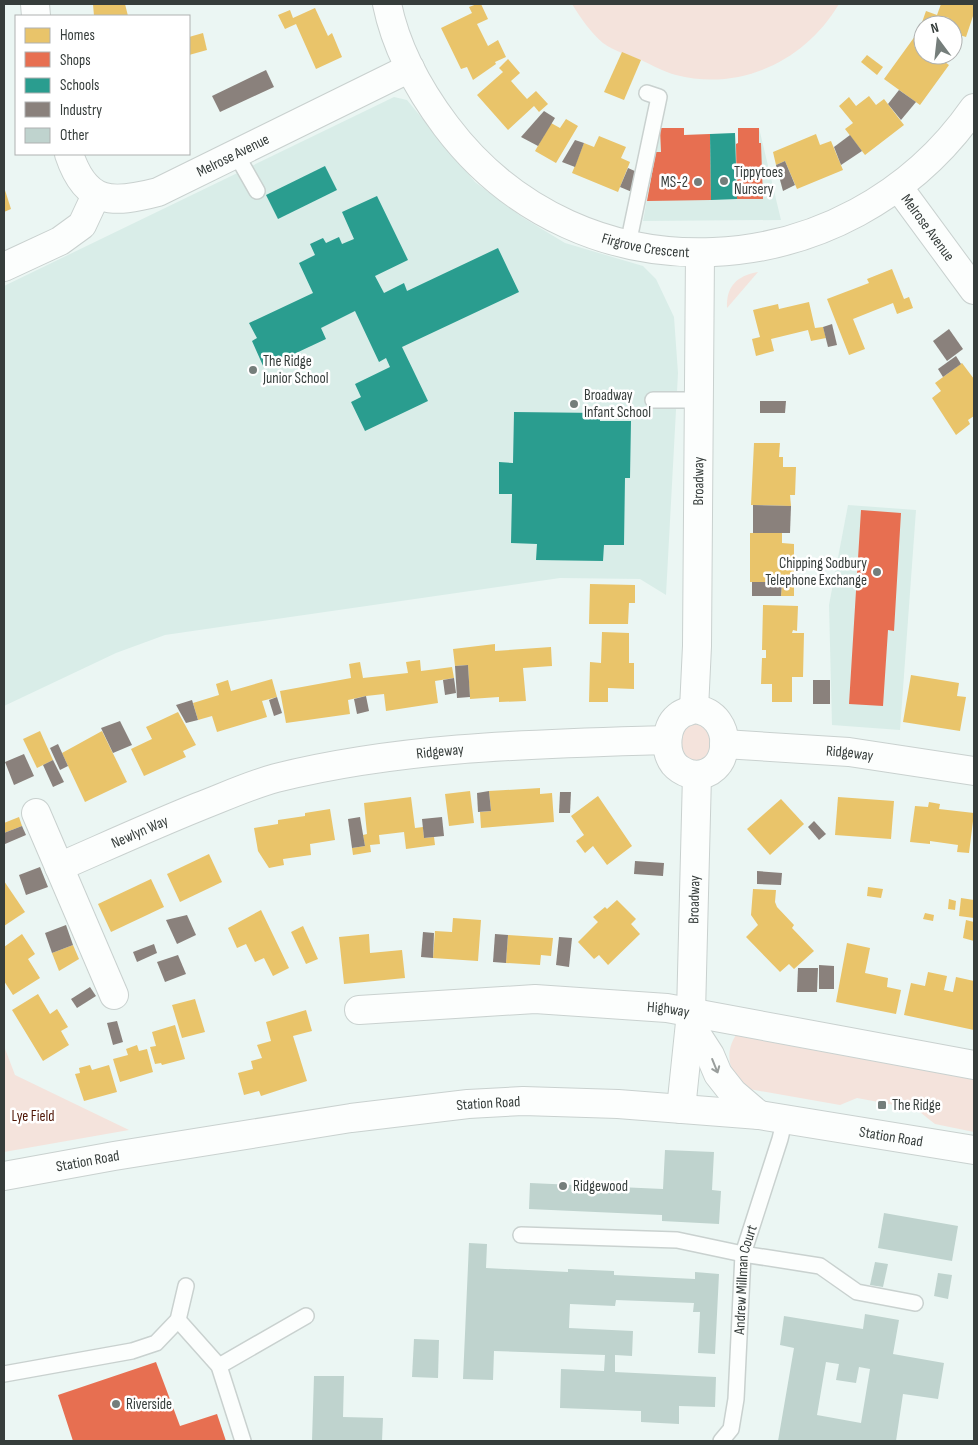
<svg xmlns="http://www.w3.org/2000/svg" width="978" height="1445" viewBox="0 0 978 1445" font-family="'Sofia Sans Condensed',sans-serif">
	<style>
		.built { fill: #d9ede8 }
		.green { fill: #f4e3dc }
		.homes { fill: #e9c46a }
		.shops { fill: #e76f51 }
		.schools { fill: #2a9d8f }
		.industry { fill: #8a817c }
		.building { fill: #bfd3ce; fill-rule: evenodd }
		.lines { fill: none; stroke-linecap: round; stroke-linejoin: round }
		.service-casing { stroke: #c9d1cf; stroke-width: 18 }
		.minor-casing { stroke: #c9d1cf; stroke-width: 30 }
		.secondary-casing { stroke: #c9d1cf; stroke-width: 30 }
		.service { stroke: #fcfefd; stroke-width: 15 }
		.minor { stroke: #fcfefd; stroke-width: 28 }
		.secondary { stroke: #fcfefd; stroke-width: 28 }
		.oneway { stroke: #999e9c }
		.poi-dot { fill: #757e7b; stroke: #fff; stroke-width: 2 }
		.labels { text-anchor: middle; stroke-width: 5; stroke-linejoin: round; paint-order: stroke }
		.street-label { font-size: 15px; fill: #363d3b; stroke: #fff }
		.poi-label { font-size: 15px; fill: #363d3b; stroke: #fff; text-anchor: start }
		.park-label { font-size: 15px; fill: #501707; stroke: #fff }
	</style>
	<rect width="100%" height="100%" fill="#ebf6f3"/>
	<g class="built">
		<path d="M 394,97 L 407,100 L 475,182 L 522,217 L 565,243 L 643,266 L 656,279 L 674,317 L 678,373 L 666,595 L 640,579 L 560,578 L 165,635 L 116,653 L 4,706 L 4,286 Z"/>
		<path d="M 660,128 L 684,128 L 684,135 L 735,133 L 736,144 L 738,143 L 738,128 L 759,128 L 781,220 L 643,221 Z"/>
		<path d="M 848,505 L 916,510 L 900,730 L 832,725 L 829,605 Z"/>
	</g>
	<g class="green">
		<path d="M 572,4 L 839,4 C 806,60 741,92 676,75 C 664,72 652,65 641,60 C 629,55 613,51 603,43 C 591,33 580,17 572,4 Z"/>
		<path d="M 758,272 L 727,308 C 726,287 736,276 758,272 Z"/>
		<path d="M 705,723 L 714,747 L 704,762 L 686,762 L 678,740 L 686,724 Z"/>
		<path d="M 738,1032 L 974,1070 L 974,1132 L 935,1124 L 916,1109 L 857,1098 L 840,1105 L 749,1089 C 728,1075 723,1052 738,1032 Z"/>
		<path d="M 4,1046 L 15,1075 L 129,1130 L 4,1152 Z"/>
	</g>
	<g class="homes">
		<path d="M 93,4 L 125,4 L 128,16 L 94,16 Z"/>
		<path d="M 477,4 L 481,4 L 488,19 L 477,24 L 488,46 L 498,40 L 506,57 L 495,62 L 496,64 L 473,80 L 467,67 L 461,69 L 441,28 L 472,13 L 469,7 Z"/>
		<path d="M 941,4 L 974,4 L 974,13 L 966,37 L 953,33 L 953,25 L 923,25 L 923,29 L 920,28 L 926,11 L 937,15 Z"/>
		<path d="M 315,8 L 328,36 L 332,33 L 342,57 L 316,69 L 296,24 L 285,29 L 278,15 L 290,10 L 293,18 Z"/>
		<path d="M 918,32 L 923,35 L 923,55 L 935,55 L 949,65 L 920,105 L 884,79 Z"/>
		<path d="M 203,33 L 207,50 L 189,55 L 189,37 Z"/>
		<path d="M 622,52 L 641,60 L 624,100 L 604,92 Z"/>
		<path d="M 867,55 L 883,67 L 877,75 L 861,62 Z"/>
		<path d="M 508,59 L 520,73 L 511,81 L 518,89 L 527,99 L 536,91 L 548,104 L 539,112 L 534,106 L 508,130 L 477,95 L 503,72 L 499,68 Z"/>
		<path d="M 869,96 L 876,105 L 884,99 L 904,125 L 865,155 L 845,129 L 853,123 L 839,106 L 849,97 L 856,106 Z"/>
		<path d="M 566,119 L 578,126 L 556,163 L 535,151 L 551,123 L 560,128 Z"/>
		<path d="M 816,134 L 820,145 L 831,141 L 843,170 L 797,189 L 785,161 L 776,165 L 773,152 Z"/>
		<path d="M 599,136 L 626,147 L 621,158 L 630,162 L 618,192 L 572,173 L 584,143 L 594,147 Z"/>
		<path d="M 4,187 L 11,209 L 4,212 Z"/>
		<path d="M 892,269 L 904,299 L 909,297 L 913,308 L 897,314 L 893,303 L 853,319 L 865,349 L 849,355 L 827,299 L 869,283 L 867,279 Z"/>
		<path d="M 809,302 L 815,328 L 823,327 L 826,338 L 811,341 L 808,330 L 771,339 L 774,351 L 756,356 L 752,339 L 760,337 L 753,310 L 778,304 L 779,309 Z"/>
		<path d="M 962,363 L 974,379 L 974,416 L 968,420 L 970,424 L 956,435 L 932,398 L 941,391 L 935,383 Z"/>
		<path d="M 754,443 L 780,443 L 779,457 L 783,457 L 783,467 L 796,467 L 795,495 L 790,495 L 791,506 L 751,505 Z"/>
		<path d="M 750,533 L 782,533 L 782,543 L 794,544 L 794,596 L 781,596 L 782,582 L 750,582 Z"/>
		<path d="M 590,584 L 635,585 L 635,603 L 629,603 L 628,624 L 589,624 Z"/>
		<path d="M 763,605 L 798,606 L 797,631 L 793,630 L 792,633 L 804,633 L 803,677 L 792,677 L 792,702 L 772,702 L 772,684 L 761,684 L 762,658 L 766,658 L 766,650 L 762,650 Z"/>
		<path d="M 602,632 L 629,633 L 629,663 L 634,663 L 634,689 L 608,688 L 608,702 L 589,702 L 590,662 L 601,663 Z"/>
		<path d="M 495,644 L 495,651 L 551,647 L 552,666 L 523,668 L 526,701 L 499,702 L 499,697 L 470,699 L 468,665 L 455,666 L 453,649 Z"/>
		<path d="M 420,660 L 421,671 L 452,667 L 454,678 L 435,681 L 438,703 L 386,711 L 384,694 L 366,696 L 348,700 L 350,714 L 286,723 L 280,691 L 351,678 L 349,664 L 360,662 L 363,678 L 408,673 L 406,662 Z"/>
		<path d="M 911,675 L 959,683 L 957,696 L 966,697 L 960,731 L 903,722 Z"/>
		<path d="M 272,679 L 277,697 L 262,701 L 267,717 L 217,732 L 212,716 L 198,720 L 193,703 L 219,695 L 216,684 L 228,680 L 231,691 Z"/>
		<path d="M 178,712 L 196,745 L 183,751 L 186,757 L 144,776 L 131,749 L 152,739 L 146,727 Z"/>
		<path d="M 40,731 L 53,760 L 37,768 L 23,739 Z"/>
		<path d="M 102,731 L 127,782 L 85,802 L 62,753 Z"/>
		<path d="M 540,788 L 540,794 L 552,793 L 554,822 L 481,828 L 480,812 L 491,811 L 489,791 Z"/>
		<path d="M 470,791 L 474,823 L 449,826 L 445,794 Z"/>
		<path d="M 598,796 L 632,846 L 607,865 L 593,846 L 585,853 L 576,841 L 584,835 L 571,816 Z"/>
		<path d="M 411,797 L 415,828 L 423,827 L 424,838 L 434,837 L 435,845 L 406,849 L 404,832 L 379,835 L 380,844 L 370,845 L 371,852 L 353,855 L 352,848 L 365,846 L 363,835 L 367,834 L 364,803 Z"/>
		<path d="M 838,797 L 894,801 L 891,839 L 835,835 Z"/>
		<path d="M 781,799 L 804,824 L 770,855 L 747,829 Z"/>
		<path d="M 929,802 L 940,804 L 939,809 L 974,813 L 969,853 L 957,852 L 958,845 L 930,841 L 930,844 L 910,842 L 915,806 L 928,807 Z"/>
		<path d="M 330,809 L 335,840 L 310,844 L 311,855 L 283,859 L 284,865 L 269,868 L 258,851 L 254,828 L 278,824 L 278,820 L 305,816 L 305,813 Z"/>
		<path d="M 19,817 L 22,826 L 4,833 L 4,823 Z"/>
		<path d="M 209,854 L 222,882 L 180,902 L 167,874 Z"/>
		<path d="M 151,879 L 164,907 L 111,932 L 98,904 Z"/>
		<path d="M 4,881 L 25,912 L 4,926 Z"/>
		<path d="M 868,887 L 883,889 L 881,898 L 867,896 Z"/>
		<path d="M 753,889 L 776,890 L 775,902 L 777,907 L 794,925 L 792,928 L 814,951 L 794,969 L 789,964 L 780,972 L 746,937 L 758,925 L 751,915 Z"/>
		<path d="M 961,898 L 974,900 L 974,918 L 959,916 Z"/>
		<path d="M 949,899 L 956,901 L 955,910 L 948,909 Z"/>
		<path d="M 617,900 L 636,919 L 631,924 L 640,934 L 608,965 L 599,955 L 594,959 L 578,942 L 598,922 L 593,917 L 605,907 L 607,909 Z"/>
		<path d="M 261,910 L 289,968 L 273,976 L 264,958 L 255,962 L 246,944 L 237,948 L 228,928 Z"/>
		<path d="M 925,913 L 934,915 L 933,921 L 923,919 Z"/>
		<path d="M 453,918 L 481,920 L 478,961 L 433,958 L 435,931 L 452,932 Z"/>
		<path d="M 966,920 L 974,922 L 974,941 L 963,938 Z"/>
		<path d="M 303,926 L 318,959 L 306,964 L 291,932 Z"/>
		<path d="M 22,934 L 35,954 L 28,959 L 40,978 L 13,995 L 4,981 L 4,947 Z"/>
		<path d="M 369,934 L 370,953 L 402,950 L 405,978 L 344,984 L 339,937 Z"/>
		<path d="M 508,935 L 553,938 L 551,956 L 541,955 L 540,965 L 506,963 Z"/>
		<path d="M 847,943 L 870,948 L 865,973 L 888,978 L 887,987 L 901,990 L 896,1014 L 836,1002 Z"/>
		<path d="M 73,945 L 79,959 L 59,971 L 52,953 Z"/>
		<path d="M 928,972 L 947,976 L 944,990 L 953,992 L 956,977 L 974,981 L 974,1030 L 904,1015 L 911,983 L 925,986 Z"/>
		<path d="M 38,994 L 50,1014 L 57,1009 L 68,1027 L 61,1031 L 69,1045 L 43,1061 L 12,1010 Z"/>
		<path d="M 195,999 L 205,1032 L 182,1038 L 172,1005 Z"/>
		<path d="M 306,1010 L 312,1031 L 293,1036 L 307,1081 L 261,1096 L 259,1091 L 244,1095 L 238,1073 L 253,1069 L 251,1061 L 262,1058 L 257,1045 L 271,1041 L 266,1022 Z"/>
		<path d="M 175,1025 L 185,1059 L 162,1065 L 161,1063 L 155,1064 L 150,1047 L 156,1046 L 152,1032 Z"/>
		<path d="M 137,1045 L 139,1051 L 147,1049 L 153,1072 L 120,1082 L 113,1059 L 128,1055 L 126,1049 Z"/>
		<path d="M 90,1065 L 92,1070 L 109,1065 L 117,1092 L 84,1101 L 75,1074 L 80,1073 L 79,1068 Z"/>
	</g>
	<g class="shops">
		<path d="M 660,128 L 684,128 L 684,135 L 710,134 L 711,200 L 647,201 L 656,152 L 661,152 Z"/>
		<path d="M 738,128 L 759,128 L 759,143 L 761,143 L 763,199 L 737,199 L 736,144 L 738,143 Z"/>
		<path d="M 861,510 L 901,513 L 894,631 L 888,630 L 883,706 L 849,704 Z"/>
		<path d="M 156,1362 L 180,1426 L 217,1414 L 226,1441 L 73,1441 L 58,1395 Z"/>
	</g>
	<g class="schools">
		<path d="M 735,133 L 737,199 L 711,200 L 710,134 Z"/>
		<path d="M 325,166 L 337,190 L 278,219 L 266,195 Z"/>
		<path d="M 377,196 L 408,260 L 375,276 L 384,293 L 404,283 L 407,291 L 498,248 L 519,292 L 402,347 L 428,401 L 365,431 L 351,402 L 361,397 L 355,384 L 390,367 L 386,358 L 379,362 L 355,311 L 321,328 L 326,339 L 264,368 L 252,341 L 257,338 L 249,323 L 313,293 L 299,263 L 315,255 L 310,244 L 323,238 L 326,243 L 339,237 L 342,244 L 354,239 L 342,212 Z"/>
		<path d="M 514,412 L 600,413 L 600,421 L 631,421 L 630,478 L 625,478 L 624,545 L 604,545 L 603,561 L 536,560 L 537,544 L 511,543 L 512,494 L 499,494 L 499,462 L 513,463 Z"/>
	</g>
	<g class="industry">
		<path d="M 935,55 L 952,55 L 946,63 Z"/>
		<path d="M 266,70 L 274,87 L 220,112 L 212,96 Z"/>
		<path d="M 899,90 L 916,102 L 901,120 L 888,104 Z"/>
		<path d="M 544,111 L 555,118 L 538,146 L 521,137 Z"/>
		<path d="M 850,135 L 862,151 L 841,165 L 834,147 Z"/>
		<path d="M 575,140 L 584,143 L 575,167 L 562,162 Z"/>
		<path d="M 785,161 L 795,185 L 783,191 L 776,165 Z"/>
		<path d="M 628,168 L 637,172 L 632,192 L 620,187 Z"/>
		<path d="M 832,324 L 837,345 L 828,347 L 823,327 Z"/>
		<path d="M 949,329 L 963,349 L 947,361 L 933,341 Z"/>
		<path d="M 956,356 L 961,364 L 943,377 L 938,369 Z"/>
		<path d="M 760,401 L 786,401 L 785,413 L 760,413 Z"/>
		<path d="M 753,505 L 791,506 L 790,533 L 753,533 Z"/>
		<path d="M 752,582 L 782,582 L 781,596 L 752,596 Z"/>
		<path d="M 468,665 L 470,697 L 457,698 L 455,666 Z"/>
		<path d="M 454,678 L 456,693 L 445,695 L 443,680 Z"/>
		<rect x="813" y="680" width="17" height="24"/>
		<path d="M 366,696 L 369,711 L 357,714 L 354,699 Z"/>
		<path d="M 277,697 L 282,713 L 274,716 L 269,700 Z"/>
		<path d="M 192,700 L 198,720 L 186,723 L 176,705 Z"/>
		<path d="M 120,721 L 132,745 L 113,753 L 101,728 Z"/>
		<path d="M 58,744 L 68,766 L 60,770 L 50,748 Z"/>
		<path d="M 24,754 L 34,776 L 14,785 L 5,762 Z"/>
		<path d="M 53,760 L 64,782 L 53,787 L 43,765 Z"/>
		<path d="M 489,791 L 491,811 L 478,812 L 477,793 Z"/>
		<path d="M 560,792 L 571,792 L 570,813 L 559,813 Z"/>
		<path d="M 360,817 L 365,846 L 352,848 L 348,819 Z"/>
		<path d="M 442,817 L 444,836 L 424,838 L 422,819 Z"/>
		<path d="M 814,821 L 826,834 L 819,840 L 808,827 Z"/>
		<path d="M 22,826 L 26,835 L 5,844 L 4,833 Z"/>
		<path d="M 635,861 L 664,863 L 663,876 L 634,874 Z"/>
		<path d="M 40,867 L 48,887 L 26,895 L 19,875 Z"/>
		<path d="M 757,871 L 782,873 L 781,885 L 757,884 Z"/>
		<path d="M 187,915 L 196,935 L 177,944 L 166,920 Z"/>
		<path d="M 66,925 L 73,945 L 52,953 L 45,933 Z"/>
		<path d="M 423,932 L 434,933 L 433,958 L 421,957 Z"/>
		<path d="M 495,934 L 508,935 L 506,963 L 493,962 Z"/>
		<path d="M 559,937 L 572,938 L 569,967 L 556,965 Z"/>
		<path d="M 154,944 L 157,953 L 137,962 L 133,952 Z"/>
		<path d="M 178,955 L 186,974 L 165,982 L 157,962 Z"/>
		<path d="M 819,965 L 834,966 L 834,989 L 819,989 Z"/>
		<path d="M 798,968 L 818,968 L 817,992 L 797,992 Z"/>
		<path d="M 90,987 L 96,996 L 77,1008 L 71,999 Z"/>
		<path d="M 117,1021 L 123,1042 L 113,1045 L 107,1023 Z"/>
	</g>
	<g class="building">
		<path d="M 665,1150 L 714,1152 L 712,1190 L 721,1191 L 719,1224 L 662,1221 L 662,1215 L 529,1209 L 530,1183 L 663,1189 Z"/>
		<path d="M 884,1213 L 958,1226 L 952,1261 L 878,1248 Z"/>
		<path d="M 469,1243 L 487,1244 L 486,1268 L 568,1272 L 568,1269 L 614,1271 L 614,1275 L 695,1279 L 695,1272 L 719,1274 L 715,1354 L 698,1353 L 700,1312 L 693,1312 L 694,1303 L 616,1300 L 615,1306 L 570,1304 L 569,1328 L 633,1331 L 632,1356 L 615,1355 L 615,1372 L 716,1377 L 715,1407 L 679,1406 L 679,1424 L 641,1422 L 641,1411 L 560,1408 L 561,1369 L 604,1371 L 605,1355 L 494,1351 L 493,1380 L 463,1379 Z"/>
		<path d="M 875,1262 L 888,1264 L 883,1287 L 870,1285 Z"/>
		<path d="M 938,1273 L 952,1275 L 948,1299 L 934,1296 Z"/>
		<path d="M 865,1314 L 899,1320 L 893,1354 L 944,1363 L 938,1399 L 903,1394 L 896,1441 L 778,1441 L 794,1348 L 780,1345 L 784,1316 L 863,1329 ZM 826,1362 L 839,1364 L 836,1380 L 856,1383 L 859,1367 L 870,1369 L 861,1423 L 817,1415 Z"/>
		<path d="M 414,1339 L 439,1340 L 438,1378 L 412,1377 Z"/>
		<path d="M 314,1376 L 344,1376 L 343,1417 L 383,1418 L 382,1441 L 312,1441 Z"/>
	</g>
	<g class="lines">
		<g class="service-casing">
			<g id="service">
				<path d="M 236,154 L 257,191"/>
				<path d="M 628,244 L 659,97 L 647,93"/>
				<path d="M 653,400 L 700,400"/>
				<path d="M 521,1235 L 677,1240 L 743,1254 L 820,1266 L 857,1292 L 915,1303"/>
				<path d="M 178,1320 L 219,1366 L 243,1441"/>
				<path d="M 219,1366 L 306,1316"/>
				<path d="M 4,1374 L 132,1351 L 156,1343 L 178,1320 L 186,1286"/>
				<path id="s1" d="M 721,1441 L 731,1429 L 736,1399 L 743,1254 L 780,1139 L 785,1118"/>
			</g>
		</g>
		<g class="minor-casing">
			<g id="minor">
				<path d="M 35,4 L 36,16"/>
				<path id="s2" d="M 387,4 C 396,48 419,90 446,126 C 581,305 848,289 974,108"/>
				<path id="s3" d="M 69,154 C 86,205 112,204 158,192 L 410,68"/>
				<path id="s4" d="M 899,188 L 974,290"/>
				<path d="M 4,267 L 60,241 L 82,225 L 96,195"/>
				<path id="s5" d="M 694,709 L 697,646 L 700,253"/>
				<path d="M 694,709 C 738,713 732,782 690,774 C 684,772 679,770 674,764 C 664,751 665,725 680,715 C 684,712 690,711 694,709 Z"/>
				<path id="s6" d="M 724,744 L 849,752 L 974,771"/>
				<path d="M 36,813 L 114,995"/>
				<path id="s7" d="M 59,867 C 105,847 151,826 198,807 C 224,797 250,785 276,778 C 404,746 537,744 667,740"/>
				<path id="s8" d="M 359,1010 L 535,999 L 667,1008 L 974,1065"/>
				<path d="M 690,1024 L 710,1055 L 718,1074 L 733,1093 L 759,1115"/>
				<path id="s9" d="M 681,1109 L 691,1013 L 697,775"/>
			</g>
		</g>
		<g class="secondary-casing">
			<g id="secondary">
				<path id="s10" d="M 4,1176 L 114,1156 L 351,1118 L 468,1104 L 523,1101 L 618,1104 L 759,1115 L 974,1150"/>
			</g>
		</g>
		<use href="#service" class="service"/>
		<use href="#minor" class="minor"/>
		<use href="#secondary" class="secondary"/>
	</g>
	<defs><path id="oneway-shaft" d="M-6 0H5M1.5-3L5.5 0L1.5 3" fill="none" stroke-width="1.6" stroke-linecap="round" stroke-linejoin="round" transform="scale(1.25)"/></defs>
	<use class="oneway" href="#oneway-shaft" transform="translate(715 1066) rotate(68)"/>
	<g class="poi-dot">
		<circle cx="724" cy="181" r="5"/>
		<circle cx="698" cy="182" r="5"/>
		<circle cx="253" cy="370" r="5"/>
		<circle cx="574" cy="404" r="5"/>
		<circle cx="877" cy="572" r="5"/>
		<rect x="877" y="1100" width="10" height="10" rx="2.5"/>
		<circle cx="563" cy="1186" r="5"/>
		<circle cx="116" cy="1404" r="5"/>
	</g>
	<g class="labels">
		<g class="street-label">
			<text dy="5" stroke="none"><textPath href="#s3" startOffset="196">Melrose Avenue</textPath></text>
			<text dy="5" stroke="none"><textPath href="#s4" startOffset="49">Melrose Avenue</textPath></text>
			<text dy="5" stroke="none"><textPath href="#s2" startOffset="376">Firgrove Crescent</textPath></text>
			<text dy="5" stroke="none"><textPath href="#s5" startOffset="228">Broadway</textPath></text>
			<text dy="5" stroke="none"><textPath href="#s7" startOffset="401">Ridgeway</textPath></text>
			<text dy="5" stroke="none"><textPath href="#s6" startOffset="126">Ridgeway</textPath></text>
			<text dy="5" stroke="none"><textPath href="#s7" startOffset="88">Newlyn Way</textPath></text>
			<text dy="5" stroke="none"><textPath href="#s9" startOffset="210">Broadway</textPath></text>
			<text dy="5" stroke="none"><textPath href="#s8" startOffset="310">Highway</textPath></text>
			<text dy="5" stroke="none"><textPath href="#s10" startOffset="490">Station Road</textPath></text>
			<text dy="5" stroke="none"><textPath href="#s10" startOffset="895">Station Road</textPath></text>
			<text dy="5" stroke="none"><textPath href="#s10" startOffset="85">Station Road</textPath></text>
			<text dy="5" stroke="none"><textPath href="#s1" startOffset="166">Andrew Millman Court</textPath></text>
		</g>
		<g class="poi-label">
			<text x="734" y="177">Tippytoes<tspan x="734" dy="17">Nursery</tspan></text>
			<text x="688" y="187" text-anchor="end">MS-2</text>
			<text x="263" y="366">The Ridge<tspan x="263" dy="17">Junior School</tspan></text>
			<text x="584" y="400">Broadway<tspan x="584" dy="17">Infant School</tspan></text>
			<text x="867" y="568" text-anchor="end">Chipping Sodbury<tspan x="867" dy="17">Telephone Exchange</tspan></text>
			<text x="892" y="1110">The Ridge</text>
			<text x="573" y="1191">Ridgewood</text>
			<text x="126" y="1409">Riverside</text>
		</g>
		<g class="park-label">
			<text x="33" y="1121">Lye Field</text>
		</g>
	</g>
	<rect width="978" height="1445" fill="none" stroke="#363d3b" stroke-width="10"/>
	<rect x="15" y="15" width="175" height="140" fill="#ffffff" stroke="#afb1b1"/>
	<rect x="25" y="28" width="25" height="15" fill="#e9c46a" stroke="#afb1b1"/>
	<text x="60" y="40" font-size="15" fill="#363d3b">Homes</text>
	<rect x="25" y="52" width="25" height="15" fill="#e76f51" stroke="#afb1b1"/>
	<text x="60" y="65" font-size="15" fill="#363d3b">Shops</text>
	<rect x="25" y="78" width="25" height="15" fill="#2a9d8f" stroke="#afb1b1"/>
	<text x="60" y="90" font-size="15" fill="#363d3b">Schools</text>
	<rect x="25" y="102" width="25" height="15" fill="#8a817c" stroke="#afb1b1"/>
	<text x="60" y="115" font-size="15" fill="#363d3b">Industry</text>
	<rect x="25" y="128" width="25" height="15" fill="#bfd3ce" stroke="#afb1b1"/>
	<text x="60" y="140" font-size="15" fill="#363d3b">Other</text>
	<g transform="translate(938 40) rotate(345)"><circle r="24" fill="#ffffff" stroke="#afb1b1"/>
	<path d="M0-4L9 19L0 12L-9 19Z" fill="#757e7b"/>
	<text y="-8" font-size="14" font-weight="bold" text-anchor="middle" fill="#363d3b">N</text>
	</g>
</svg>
